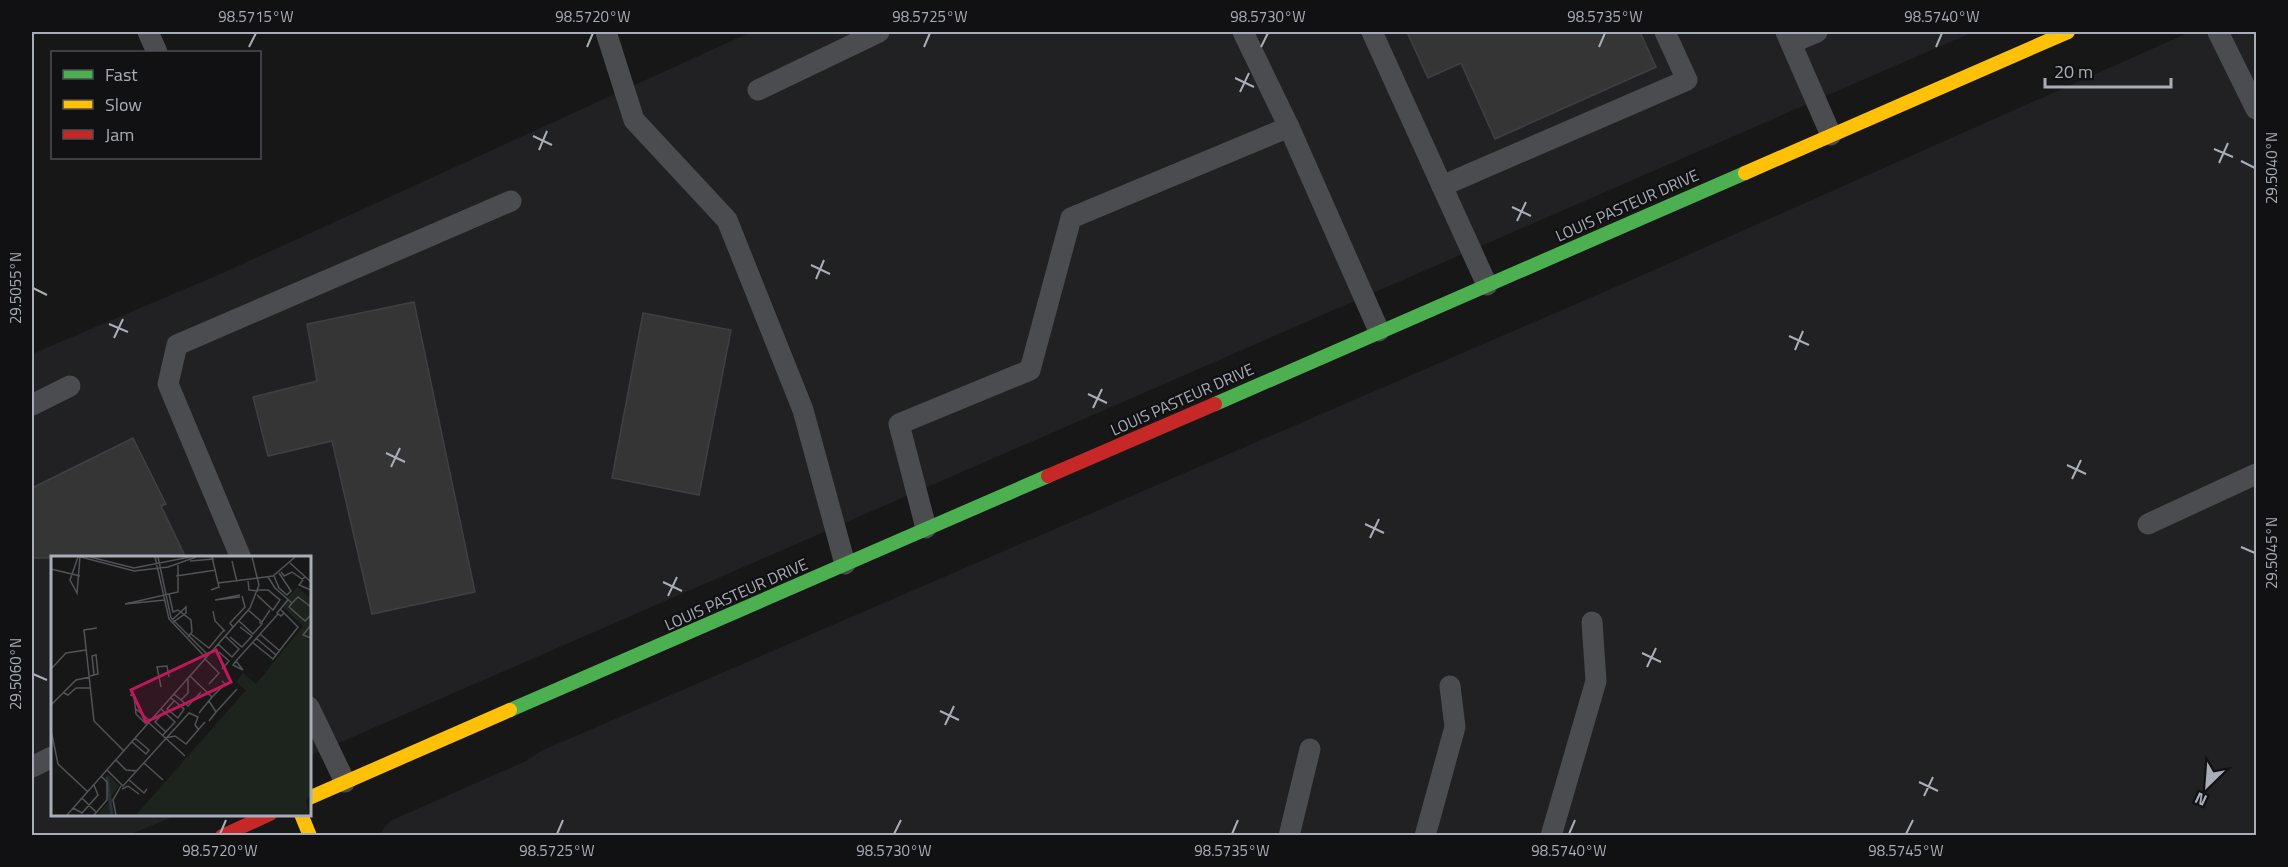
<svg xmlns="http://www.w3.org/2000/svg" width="2288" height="867" viewBox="0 0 2288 867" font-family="'Titillium Web',sans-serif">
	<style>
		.built { fill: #212123 }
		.building { fill: #353536; stroke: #3f4043; stroke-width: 1.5 }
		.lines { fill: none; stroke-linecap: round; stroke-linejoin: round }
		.lane { stroke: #4b4c50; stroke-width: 21 }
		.fast { stroke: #4caf50; stroke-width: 14 }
		.slow { stroke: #ffc107; stroke-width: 14 }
		.jam { stroke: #c62828; stroke-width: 14 }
		.ticks { fill: none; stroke: #a8adb8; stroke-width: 2 }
		.labels { text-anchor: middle; stroke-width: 4.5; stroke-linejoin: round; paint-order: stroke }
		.street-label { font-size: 16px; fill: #a8adb8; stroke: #111113 }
		.inset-river { fill: none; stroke: #2a3239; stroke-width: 3 }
		.inset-road { fill: none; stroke: #515357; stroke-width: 1.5 }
		.view { fill: #c2185b; fill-opacity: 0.15; stroke: #c2185b; stroke-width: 3 }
		.inset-edge { fill: none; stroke: #a8adb8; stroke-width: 3 }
		.neatline { fill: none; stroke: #a8adb8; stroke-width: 2 }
		.ticks-label { font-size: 15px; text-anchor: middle; fill: #a8adb8 }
	</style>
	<rect width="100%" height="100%" fill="#171717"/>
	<g class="built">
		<path d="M 751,32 L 1973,32 L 309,756 L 309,558 L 52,558 L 52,814 L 177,815 L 129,835 L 32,836 L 32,354 L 225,272 Z"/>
		<path d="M 2190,32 L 2256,32 L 2256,835 L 378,836 L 390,821 L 526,761 L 541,751 L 1627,282 Z"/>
	</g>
	<g class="building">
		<path d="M 1407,32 L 1640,32 L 1656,67 L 1495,139 L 1461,63 L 1428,78 Z"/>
		<path d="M 414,302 L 475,592 L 372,614 L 332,441 L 268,456 L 253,397 L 317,381 L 307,324 Z"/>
		<path d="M 643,313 L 731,330 L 699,495 L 612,478 Z"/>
		<path d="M 133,438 L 166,504 L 161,506 L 186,558 L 32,558 L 32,488 Z"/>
	</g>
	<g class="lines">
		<g class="lane">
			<path d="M 148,32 L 157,52"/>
			<path d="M 606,32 L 634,120 L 727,220 L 803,410 L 845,564"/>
			<path d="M 1243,32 L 1289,127"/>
			<path d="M 1372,32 L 1487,285"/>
			<path d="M 1786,32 L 1831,135"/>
			<path d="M 2218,32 L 2256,109"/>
			<path d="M 1791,43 L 1817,32"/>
			<path d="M 758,90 L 879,32"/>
			<path d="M 1442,186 L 1687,80 L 1665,32"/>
			<path d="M 32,405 L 70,386"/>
			<path d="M 2148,524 L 2256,474"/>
			<path d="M 926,528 L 899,424 L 1030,370 L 1071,218 L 1289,127 L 1379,331"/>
			<path d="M 241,558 L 168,384 L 177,345 L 511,201"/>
			<path d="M 309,707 L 345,782"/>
			<path d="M 32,767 L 52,757"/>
			<path d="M 1289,836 L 1310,749"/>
			<path d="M 1425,836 L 1455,727 L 1450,686"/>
			<path d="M 1551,836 L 1596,681 L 1592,622"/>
		</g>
		<g class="fast">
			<path d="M 1215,404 L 1745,173"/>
			<path d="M 510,710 L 1048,476"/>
		</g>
		<g class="slow">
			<path d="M 1745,173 L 2068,32"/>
			<path d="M 309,798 L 510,710"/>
			<path d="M 301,814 L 310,836"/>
		</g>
		<g class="jam">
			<path d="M 1048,476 L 1215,404"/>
			<path d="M 222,836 L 270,814"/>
		</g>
	</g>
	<path class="ticks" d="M 249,47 L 256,33M 587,47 L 593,33M 924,47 L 930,33M 1261,47 L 1268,33M 1599,47 L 1605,33M 1936,47 L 1942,33M 1235,78 L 1254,87M 1240,92 L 1249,73M 533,136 L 552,145M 2214,149 L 2233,157M 539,150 L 547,131M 2241,161 L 2255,168M 2219,163 L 2228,143M 1512,207 L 1531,216M 1517,221 L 1526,202M 811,265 L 830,274M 816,279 L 824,260M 33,288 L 47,295M 109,324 L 128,332M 1789,336 L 1809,345M 114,338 L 123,319M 1795,350 L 1803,331M 1088,394 L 1107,403M 1093,408 L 1102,389M 386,453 L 405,462M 2067,465 L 2086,474M 391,467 L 400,448M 2072,479 L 2081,460M 1365,524 L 1384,533M 1370,538 L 1379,519M 2241,547 L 2255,553M 663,582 L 682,591M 668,596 L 677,577M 1642,653 L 1661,662M 1647,667 L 1656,648M 33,674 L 47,680M 940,711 L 959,720M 945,725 L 954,706M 1919,782 L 1938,791M 1924,796 L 1933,777M 220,834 L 226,820M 557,834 L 563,820M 894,834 L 901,820M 1232,834 L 1238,820M 1569,834 L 1575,820M 1906,834 L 1913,820"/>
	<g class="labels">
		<g class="street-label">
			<text transform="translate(1627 205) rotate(-24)" y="6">LOUIS PASTEUR DRIVE</text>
			<text transform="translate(1182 399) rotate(-24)" y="6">LOUIS PASTEUR DRIVE</text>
			<text transform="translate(736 594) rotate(-24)" y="6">LOUIS PASTEUR DRIVE</text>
		</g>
	</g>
	<g transform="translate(51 556)">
		<rect width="260" height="260" fill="#171717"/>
		<path d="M 246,31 L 259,42 L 260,239 L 255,244 L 259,259 L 85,259 L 195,134 L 185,126 L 192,117 L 205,128 L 252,70 L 230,49 ZM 57,218 L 68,230 L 60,241 L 62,259 L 46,259 L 57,247 L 57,225 L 54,221 Z" fill="#1d241e"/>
		<path class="inset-river" d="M 56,221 L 61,259"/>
		<path class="inset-road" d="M 27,1 L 19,24 L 26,37 L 29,1M 30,1 L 83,15 L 117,11 L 145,1M 39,1 L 83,12 L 139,1M 104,1 L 118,63 L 155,102M 107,1 L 120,62 L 157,99M 139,5 L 163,3M 181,5 L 186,26M 239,7 L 260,26M 0,13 L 29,20M 230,16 L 233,20 L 241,16 L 251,23 L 254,21M 125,20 L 165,14M 223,20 L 228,32 L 236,39 L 240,35 L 228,17M 217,21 L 224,32 L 241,47 L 238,51 L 254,65 L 260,59M 252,24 L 248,29 L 260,34M 197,25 L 198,34 L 207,35M 167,27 L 222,20 L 244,1M 160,34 L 168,31 L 161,1M 118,38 L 122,56 L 127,54 L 140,64 L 141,76 L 137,81M 189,39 L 164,44 L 189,41M 206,39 L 222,54 L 229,44 L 217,34 L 207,34M 114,44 L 74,48 L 127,36 L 127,9M 241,47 L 247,41 L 260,51M 229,53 L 233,57 L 230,60 L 226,57 L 237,44M 197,54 L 211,66 L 219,54M 162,55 L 164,65 L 174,75M 188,65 L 202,78 L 211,68 L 208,66M 121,67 L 135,57 L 135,51 L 121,64M 260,69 L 252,79 L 260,82M 182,71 L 179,67 L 194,51 L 191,40M 46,72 L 33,74 L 43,165 L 73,195M 140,78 L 158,92 L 173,74M 209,78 L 229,95M 179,81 L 191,91 L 201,80 L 189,71M 205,82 L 225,99M 201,86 L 222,103 L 247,71 L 233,57M 167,88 L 181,101 L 188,93 L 174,80M 168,96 L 178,105 L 171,113M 154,103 L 168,117 L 158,128M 185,105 L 192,114 L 182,109 L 185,105 L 227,58M 0,113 L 15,97 L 35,94M 39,120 L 47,118 L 45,99 L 41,100 L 43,119M 139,120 L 161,141 L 148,157M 110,131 L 106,111 L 116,110 L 118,121M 13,137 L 17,139 L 25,132 L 40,132M 123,138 L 130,144 L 137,137 L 137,123M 79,139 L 83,140 L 85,158 L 96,169M 161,141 L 174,128 L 171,125M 120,142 L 133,153 L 127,162 L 116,153 L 123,145M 130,144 L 137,150 L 150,136M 158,145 L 165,156 L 158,165M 0,149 L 25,124 L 39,121M 85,153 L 99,165M 110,153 L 124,166 L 112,179M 113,156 L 104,166 L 115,176M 165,156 L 186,133M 98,167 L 134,200M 0,174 L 7,208 L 37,236M 114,182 L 124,180 L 135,188 L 154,166M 81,186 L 95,198 L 98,194 L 84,182M 65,204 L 75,214 L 86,215M 93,207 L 112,224M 56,214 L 72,230 L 138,157 L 147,161 L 144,169 L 148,174M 78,224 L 93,237 L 96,233M 71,233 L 77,230 L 88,238M 31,242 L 45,256M 22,252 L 31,257 L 47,239 L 43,229M 16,259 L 199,52 L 208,29 L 201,1M 43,259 L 56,244 L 56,226 L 50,220M 65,259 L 62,244 L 70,230"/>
		<path class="view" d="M 165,94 L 180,126 L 95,166 L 80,134 Z"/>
		<rect width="260" height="260" class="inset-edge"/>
	</g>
	<rect width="2288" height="867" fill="none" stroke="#111113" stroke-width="66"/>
	<rect x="51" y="51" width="210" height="108" fill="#111113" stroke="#4d4f55" stroke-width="1.5"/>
	<rect x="63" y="70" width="30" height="9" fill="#4caf50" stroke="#4d4f55" stroke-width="1.5"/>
	<text x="105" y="81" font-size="18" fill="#a8adb8">Fast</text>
	<rect x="63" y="100" width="30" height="9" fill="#ffc107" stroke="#4d4f55" stroke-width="1.5"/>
	<text x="105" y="111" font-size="18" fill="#a8adb8">Slow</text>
	<rect x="63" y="130" width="30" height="9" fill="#c62828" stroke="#4d4f55" stroke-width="1.5"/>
	<text x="105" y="141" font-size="18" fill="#a8adb8">Jam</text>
	<g transform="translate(2207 786) rotate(205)" stroke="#111113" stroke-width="4.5" paint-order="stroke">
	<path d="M0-4.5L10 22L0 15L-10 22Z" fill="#a8adb8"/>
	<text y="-9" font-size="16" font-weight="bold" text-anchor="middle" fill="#a8adb8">N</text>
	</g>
	<path d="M2045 78v9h126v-9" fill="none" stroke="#a8adb8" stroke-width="3"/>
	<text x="2054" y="78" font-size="18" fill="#a8adb8" stroke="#111113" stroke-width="4.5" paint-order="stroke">20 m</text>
	<rect x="33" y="33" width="2222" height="801" class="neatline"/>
	<g class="ticks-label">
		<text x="256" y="22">98.5715°W</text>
		<text x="593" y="22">98.5720°W</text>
		<text x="930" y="22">98.5725°W</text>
		<text x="1268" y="22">98.5730°W</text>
		<text x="1605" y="22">98.5735°W</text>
		<text x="1942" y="22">98.5740°W</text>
		<text transform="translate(2272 168) rotate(-90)" y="5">29.5040°N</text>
		<text transform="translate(16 288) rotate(-90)" y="5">29.5055°N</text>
		<text transform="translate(2272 553) rotate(-90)" y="5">29.5045°N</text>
		<text transform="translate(16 674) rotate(-90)" y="5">29.5060°N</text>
		<text x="220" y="856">98.5720°W</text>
		<text x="557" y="856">98.5725°W</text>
		<text x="894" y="856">98.5730°W</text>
		<text x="1232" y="856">98.5735°W</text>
		<text x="1569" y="856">98.5740°W</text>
		<text x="1906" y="856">98.5745°W</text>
	</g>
</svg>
